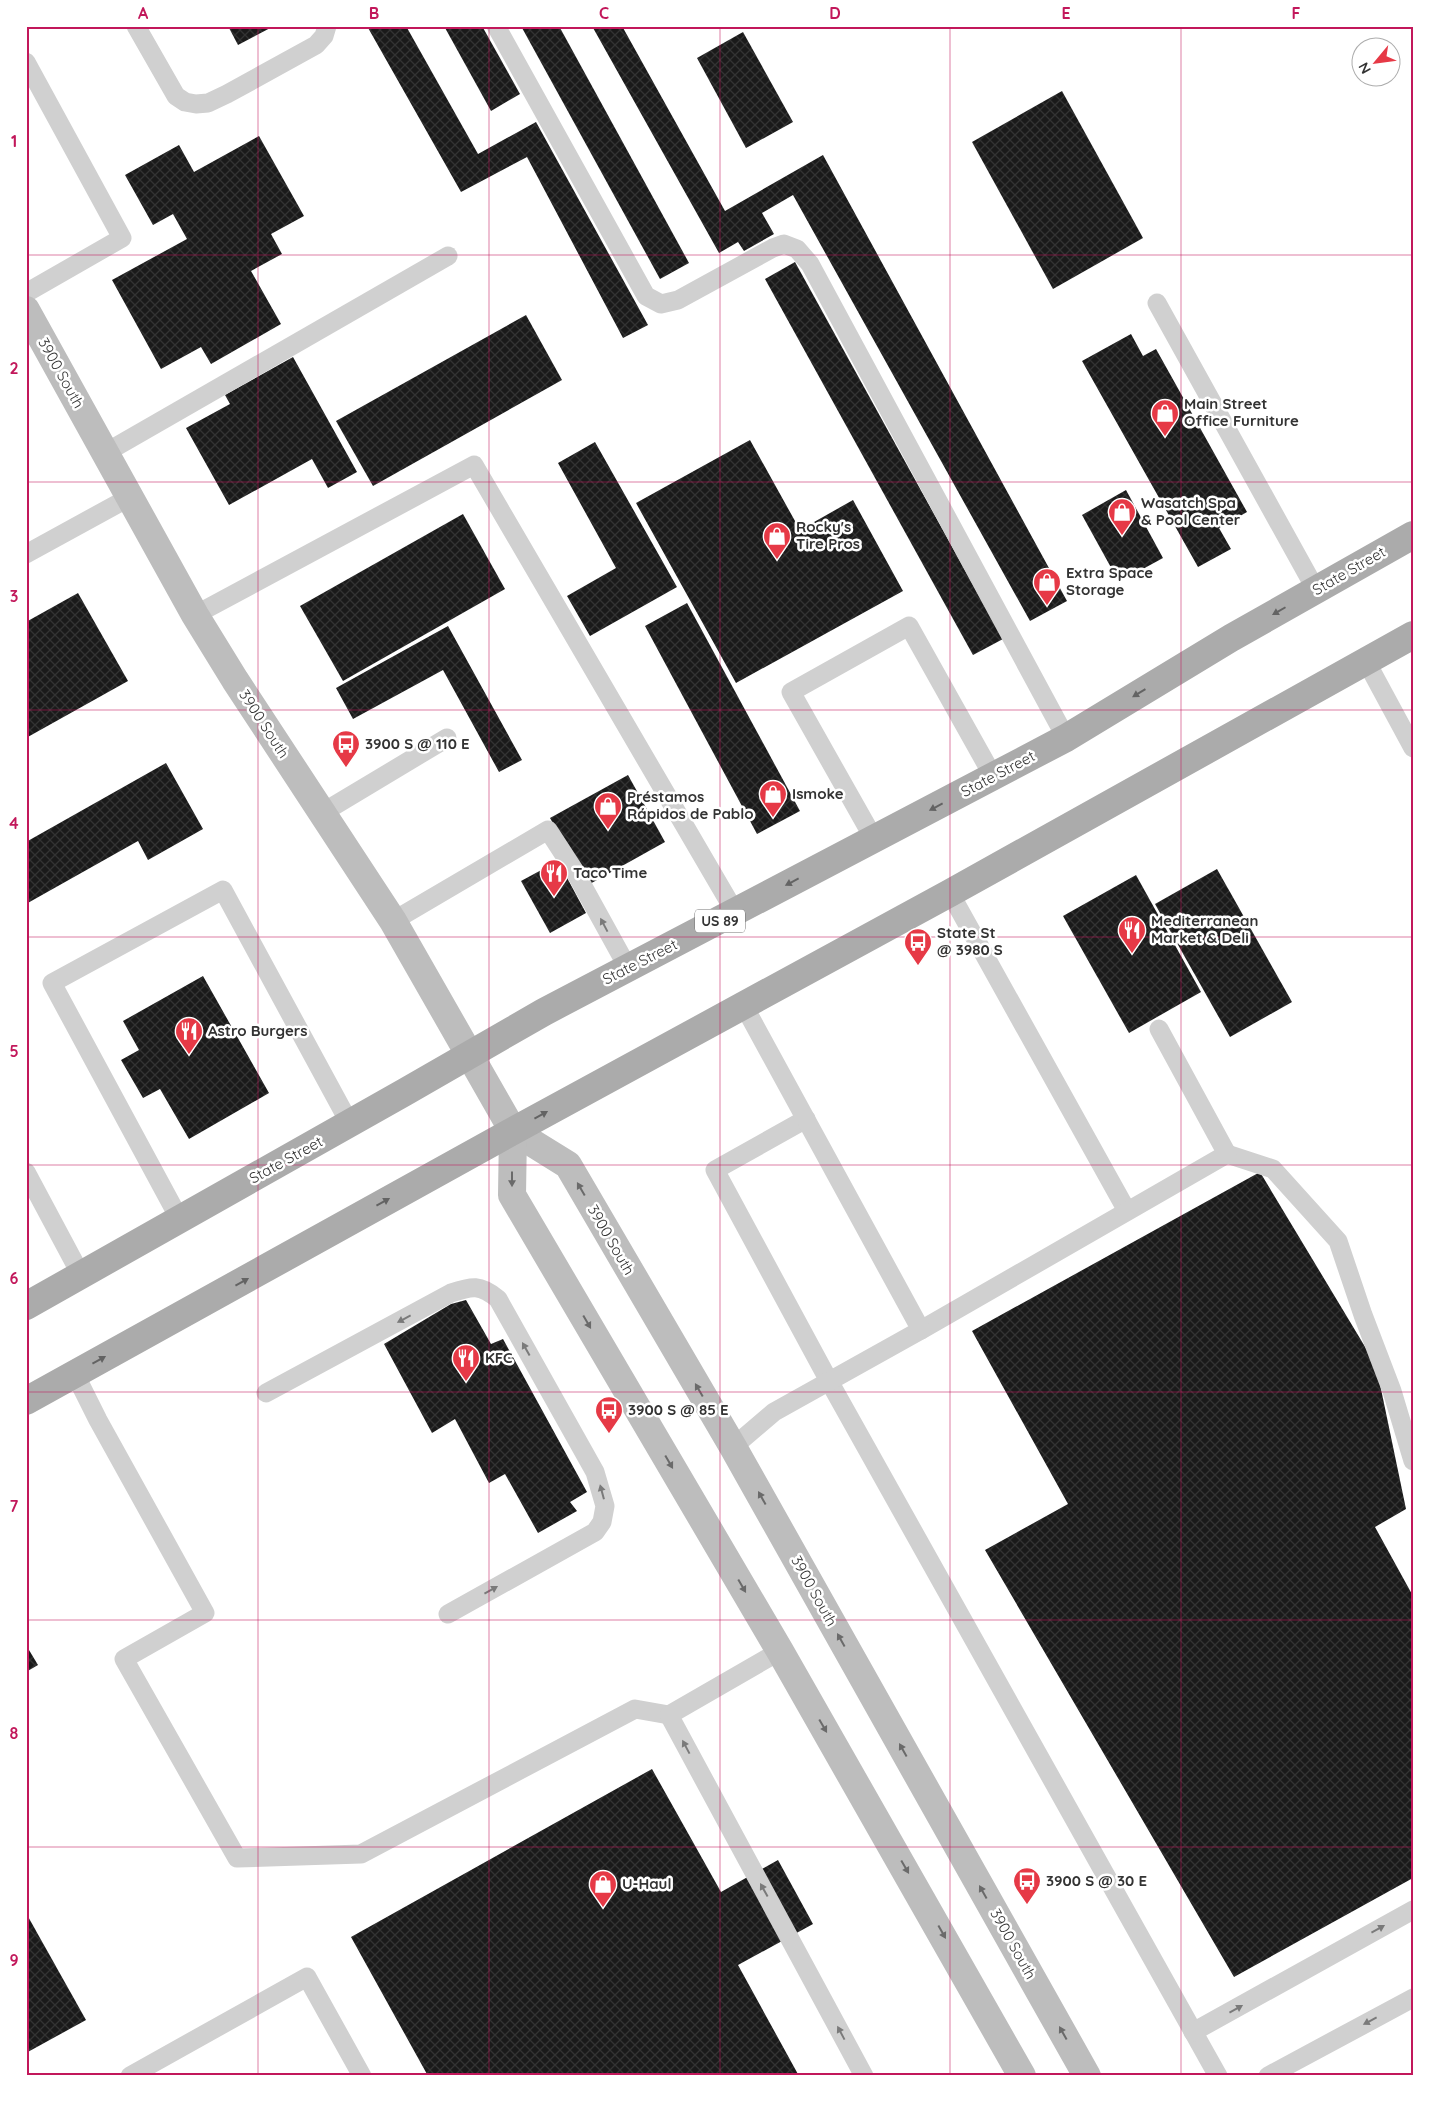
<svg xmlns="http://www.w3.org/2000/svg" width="1439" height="2102" viewBox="0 0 1439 2102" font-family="Quicksand,sans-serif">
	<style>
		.building { fill: url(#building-cross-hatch) }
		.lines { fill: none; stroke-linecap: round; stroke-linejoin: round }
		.service { stroke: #d0d0d0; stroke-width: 19 }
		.secondary { stroke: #bdbdbd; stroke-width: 28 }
		.primary { stroke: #ababab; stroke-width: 28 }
		.oneway { fill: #636363 }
		.oneway2 { fill: #7a7a7a }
		.oneway3 { fill: #6a6a6a }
		.grid { fill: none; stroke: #c2185b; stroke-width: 1; stroke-opacity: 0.55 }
		.labels { text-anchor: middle; stroke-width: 5; stroke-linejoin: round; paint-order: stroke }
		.shield { fill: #fff; stroke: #707070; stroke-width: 1 }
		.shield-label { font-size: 14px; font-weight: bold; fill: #333 }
		.street-label { font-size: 15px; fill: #333; stroke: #fff }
		.poi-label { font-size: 15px; font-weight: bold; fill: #333; stroke: #fff; text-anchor: start }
		.neatline { fill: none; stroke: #c2185b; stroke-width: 2 }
		.grid-label { font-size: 16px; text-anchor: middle; font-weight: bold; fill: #c2185b }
	</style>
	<defs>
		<pattern id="building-cross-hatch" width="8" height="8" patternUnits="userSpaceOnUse" patternTransform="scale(1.25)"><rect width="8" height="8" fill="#1a1a1a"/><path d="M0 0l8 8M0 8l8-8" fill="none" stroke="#333"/></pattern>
	</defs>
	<rect width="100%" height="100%" fill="#fff"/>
	<g class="building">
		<path d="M 228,26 L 274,26 L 238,45 Z"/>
		<path d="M 367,26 L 406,26 L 478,154 L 536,122 L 648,325 L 623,338 L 527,157 L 461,192 Z"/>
		<path d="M 444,26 L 482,26 L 520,94 L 491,111 Z"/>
		<path d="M 521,26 L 559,26 L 689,263 L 660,279 Z"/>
		<path d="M 592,26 L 622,26 L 725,211 L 823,155 L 1067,601 L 1030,621 L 793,195 L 762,213 L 774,234 L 744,251 L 738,242 L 719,253 Z"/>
		<path d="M 743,32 L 793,122 L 746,148 L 697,58 Z"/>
		<path d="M 1062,91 L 1143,238 L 1053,289 L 972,142 Z"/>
		<path d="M 259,136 L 304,216 L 271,234 L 282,254 L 251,271 L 281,324 L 211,364 L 201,347 L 161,369 L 112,280 L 187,239 L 173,214 L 153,225 L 125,175 L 179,145 L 194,172 Z"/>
		<path d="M 795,262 L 1003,639 L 973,655 L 765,279 Z"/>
		<path d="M 526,315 L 562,380 L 373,486 L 336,421 Z"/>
		<path d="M 1131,334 L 1143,356 L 1156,349 L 1247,512 L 1219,528 L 1231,549 L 1198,567 L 1082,361 Z"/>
		<path d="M 293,357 L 357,472 L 328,488 L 312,459 L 229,505 L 186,428 L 230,404 L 225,395 Z"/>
		<path d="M 750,440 L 800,530 L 853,500 L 903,591 L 736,683 L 636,503 Z"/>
		<path d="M 595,442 L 677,587 L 590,636 L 567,596 L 616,568 L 558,463 Z"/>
		<path d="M 1126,490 L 1163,558 L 1119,582 L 1082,515 Z"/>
		<path d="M 463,514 L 505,589 L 343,681 L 300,606 Z"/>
		<path d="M 78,593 L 128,681 L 26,738 L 26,622 Z"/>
		<path d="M 687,603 L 800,811 L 757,834 L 645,626 Z"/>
		<path d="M 448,626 L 522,760 L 499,772 L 443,670 L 353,719 L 336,688 Z"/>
		<path d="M 166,763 L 203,829 L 148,860 L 138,841 L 26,904 L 26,842 Z"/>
		<path d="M 628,775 L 665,842 L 588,885 L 550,818 Z"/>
		<path d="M 558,861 L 586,913 L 550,933 L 521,881 Z"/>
		<path d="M 1217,869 L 1292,1002 L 1230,1037 L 1155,904 Z"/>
		<path d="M 1136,875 L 1201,992 L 1129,1033 L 1063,916 Z"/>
		<path d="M 203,976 L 269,1093 L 189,1139 L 160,1089 L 143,1098 L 121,1060 L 139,1050 L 123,1021 Z"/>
		<path d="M 1260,1172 L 1376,1365 L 1406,1509 L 1375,1527 L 1413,1596 L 1413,1878 L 1234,1977 L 985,1550 L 1068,1504 L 972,1331 Z"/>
		<path d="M 466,1300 L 491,1344 L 503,1339 L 587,1492 L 570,1502 L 577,1511 L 538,1533 L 505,1474 L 489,1483 L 455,1419 L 432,1433 L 384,1344 L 451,1304 Z"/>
		<path d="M 26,1645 L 38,1665 L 26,1672 Z"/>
		<path d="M 652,1769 L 721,1892 L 778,1860 L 813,1924 L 738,1965 L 799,2076 L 428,2076 L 351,1937 Z"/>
		<path d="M 26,1913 L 86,2020 L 26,2053 Z"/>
	</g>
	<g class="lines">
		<g class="service">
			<path d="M 136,26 L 176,96 L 185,102 L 196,104 L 208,103 L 227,94 L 316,45 L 324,36 L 327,26"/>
			<path d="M 496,26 L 646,296 L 661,304 L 678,300 L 773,248 L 784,244 L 797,249 L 810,264 L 1066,738"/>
			<path d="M 26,62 L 122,238 L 26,293"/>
			<path d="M 1157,303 L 1316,590"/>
			<path d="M 105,453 L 448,256"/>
			<path d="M 26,554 L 130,497"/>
			<path d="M 195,615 L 474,465 L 735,912"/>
			<path d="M 1366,661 L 1413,748"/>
			<path d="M 322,813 L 447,738"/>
			<path d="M 874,839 L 791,692 L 909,626 L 993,776"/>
			<path d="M 950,893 L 1127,1211"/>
			<path d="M 393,921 L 548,830 L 574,870 L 628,968"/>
			<path d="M 806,1119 L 715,1170 L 829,1381 L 1218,2076"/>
			<path d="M 1227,1154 L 1273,1169 L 1338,1241 L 1363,1315 L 1392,1391 L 1413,1461"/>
			<path d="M 26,1172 L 81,1275"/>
			<path d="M 180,1220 L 52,983 L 223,890 L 350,1124"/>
			<path d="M 921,1330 L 1227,1154 L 1159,1029"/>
			<path d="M 75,1374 L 98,1420 L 205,1613 L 124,1659 L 237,1858 L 361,1854 L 635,1709 L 669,1715"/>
			<path d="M 266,1393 L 451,1293 C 472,1286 480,1284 498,1299 L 595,1472 L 605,1506 L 602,1522 L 595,1532 L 448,1614"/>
			<path d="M 733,1447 L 774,1412 L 921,1330 L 744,1006"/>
			<path d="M 780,1651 L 669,1715 L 864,2076"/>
			<path d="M 1193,2032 L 1413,1910"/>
			<path d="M 130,2076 L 307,1977 L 362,2076"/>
			<path d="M 1268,2076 L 1413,1998"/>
		</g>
		<g class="secondary">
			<path d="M 26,310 L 195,615 L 235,680 L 393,921 L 513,1131 L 568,1165 L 733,1447 L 1087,2076"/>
			<path d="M 513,1131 L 512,1195 L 780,1651 L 1022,2076"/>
		</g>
		<g class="primary">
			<path d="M 26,1306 L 405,1092 L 544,1012 L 1066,738 L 1231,638 L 1413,535"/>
			<path d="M 26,1401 L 513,1131 L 950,893 L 1413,635"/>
		</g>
	</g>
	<defs><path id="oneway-solid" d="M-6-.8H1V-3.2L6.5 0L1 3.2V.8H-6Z" transform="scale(1.25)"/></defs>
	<g class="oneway">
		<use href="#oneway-solid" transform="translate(1279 611) rotate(150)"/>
		<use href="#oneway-solid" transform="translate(1139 693) rotate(149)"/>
		<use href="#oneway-solid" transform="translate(936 807) rotate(152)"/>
		<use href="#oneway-solid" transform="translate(792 882) rotate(152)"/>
		<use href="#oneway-solid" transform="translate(541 1115) rotate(-29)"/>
		<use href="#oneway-solid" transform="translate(383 1202) rotate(-29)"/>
		<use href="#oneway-solid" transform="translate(242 1282) rotate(-29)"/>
		<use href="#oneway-solid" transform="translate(99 1360) rotate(-29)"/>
	</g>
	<g class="oneway2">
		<use href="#oneway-solid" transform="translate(604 925) rotate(-118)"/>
		<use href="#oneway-solid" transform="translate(404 1319) rotate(152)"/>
		<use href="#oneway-solid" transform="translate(526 1349) rotate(-119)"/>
		<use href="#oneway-solid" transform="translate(602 1492) rotate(-105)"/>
		<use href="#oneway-solid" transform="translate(491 1590) rotate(-29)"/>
		<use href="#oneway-solid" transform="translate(686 1747) rotate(-118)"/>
		<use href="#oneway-solid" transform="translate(764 1890) rotate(-119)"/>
		<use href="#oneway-solid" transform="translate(1378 1929) rotate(-29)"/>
		<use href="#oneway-solid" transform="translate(1236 2009) rotate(-29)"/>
		<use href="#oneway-solid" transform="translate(1370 2021) rotate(152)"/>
		<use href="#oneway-solid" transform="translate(841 2033) rotate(-118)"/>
	</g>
	<g class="oneway3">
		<use href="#oneway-solid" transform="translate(512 1179) rotate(90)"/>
		<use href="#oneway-solid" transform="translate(581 1189) rotate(-120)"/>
		<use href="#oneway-solid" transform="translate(587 1322) rotate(60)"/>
		<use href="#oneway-solid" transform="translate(699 1390) rotate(-120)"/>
		<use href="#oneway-solid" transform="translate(669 1462) rotate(60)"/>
		<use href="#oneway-solid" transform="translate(762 1498) rotate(-119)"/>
		<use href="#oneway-solid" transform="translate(742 1586) rotate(60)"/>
		<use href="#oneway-solid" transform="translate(841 1640) rotate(-119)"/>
		<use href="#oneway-solid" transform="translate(823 1726) rotate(60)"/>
		<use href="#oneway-solid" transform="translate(903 1750) rotate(-119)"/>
		<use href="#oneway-solid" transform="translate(905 1867) rotate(60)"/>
		<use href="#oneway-solid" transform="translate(983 1892) rotate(-119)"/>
		<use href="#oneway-solid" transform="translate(942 1932) rotate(61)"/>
		<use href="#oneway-solid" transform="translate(1063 2033) rotate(-119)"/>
	</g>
	<path class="grid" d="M 258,26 L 258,2076M 489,26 L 489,2076M 720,26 L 720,2076M 950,26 L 950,2076M 1181,26 L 1181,2076M 26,255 L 1413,255M 26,482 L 1413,482M 26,710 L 1413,710M 26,937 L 1413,937M 26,1165 L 1413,1165M 26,1392 L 1413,1392M 26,1620 L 1413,1620M 26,1847 L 1413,1847"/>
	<defs>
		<g id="shop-pin" transform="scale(1.4375)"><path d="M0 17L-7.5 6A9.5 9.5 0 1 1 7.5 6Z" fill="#e63946" stroke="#fff"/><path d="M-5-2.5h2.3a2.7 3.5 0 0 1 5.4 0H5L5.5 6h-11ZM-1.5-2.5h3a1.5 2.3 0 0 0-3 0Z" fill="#fff"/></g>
		<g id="bus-pin" transform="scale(1.4375)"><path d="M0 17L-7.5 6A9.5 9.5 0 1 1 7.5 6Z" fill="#e63946" stroke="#fff"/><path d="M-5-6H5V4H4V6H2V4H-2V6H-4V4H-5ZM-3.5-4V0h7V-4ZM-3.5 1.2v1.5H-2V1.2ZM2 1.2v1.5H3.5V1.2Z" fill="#fff"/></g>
		<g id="restaurant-pin" transform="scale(1.4375)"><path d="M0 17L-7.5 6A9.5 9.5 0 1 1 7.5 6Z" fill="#e63946" stroke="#fff"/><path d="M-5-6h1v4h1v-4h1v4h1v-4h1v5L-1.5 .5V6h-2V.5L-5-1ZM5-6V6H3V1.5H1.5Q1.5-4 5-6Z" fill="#fff"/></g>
	</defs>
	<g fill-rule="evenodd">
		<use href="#shop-pin" x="1165" y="413"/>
		<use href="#shop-pin" x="1122" y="512"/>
		<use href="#shop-pin" x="777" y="536"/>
		<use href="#shop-pin" x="1047" y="582"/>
		<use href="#bus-pin" x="346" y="744"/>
		<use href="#shop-pin" x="773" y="794"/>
		<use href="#shop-pin" x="608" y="806"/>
		<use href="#restaurant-pin" x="554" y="873"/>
		<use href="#restaurant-pin" x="1132" y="930"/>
		<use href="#bus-pin" x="918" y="942"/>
		<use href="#restaurant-pin" x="189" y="1031"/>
		<use href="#restaurant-pin" x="466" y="1358"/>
		<use href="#bus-pin" x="609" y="1410"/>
		<use href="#bus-pin" x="1027" y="1881"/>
		<use href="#shop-pin" x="603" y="1884"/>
	</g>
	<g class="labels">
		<rect class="shield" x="695" y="909.5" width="50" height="23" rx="4"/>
		<g class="shield-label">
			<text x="720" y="926">US 89</text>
		</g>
		<g class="street-label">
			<text transform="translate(61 373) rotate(61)" y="5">3900 South</text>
			<text transform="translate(1349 571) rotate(-30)" y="5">State Street</text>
			<text transform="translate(264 724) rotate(57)" y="5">3900 South</text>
			<text transform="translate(998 774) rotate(-28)" y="5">State Street</text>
			<text transform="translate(640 962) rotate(-27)" y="5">State Street</text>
			<text transform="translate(286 1160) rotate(-29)" y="5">State Street</text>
			<text transform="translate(611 1240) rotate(60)" y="5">3900 South</text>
			<text transform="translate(814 1591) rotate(61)" y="5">3900 South</text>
			<text transform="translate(1013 1944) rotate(61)" y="5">3900 South</text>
		</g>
		<g class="poi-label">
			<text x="1184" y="409">Main Street<tspan x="1184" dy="17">Office Furniture</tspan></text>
			<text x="1141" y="508">Wasatch Spa<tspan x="1141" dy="17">&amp; Pool Center</tspan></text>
			<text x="796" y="532">Rocky's<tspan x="796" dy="17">Tire Pros</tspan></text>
			<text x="1066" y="578">Extra Space<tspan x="1066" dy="17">Storage</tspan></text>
			<text x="365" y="749">3900 S @ 110 E</text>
			<text x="792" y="799">Ismoke</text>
			<text x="627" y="802">Préstamos<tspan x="627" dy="17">Rápidos de Pablo</tspan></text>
			<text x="573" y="878">Taco Time</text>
			<text x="1151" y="926">Mediterranean<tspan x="1151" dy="17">Market &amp; Deli</tspan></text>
			<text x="937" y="938">State St<tspan x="937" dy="17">@ 3980 S</tspan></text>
			<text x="208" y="1036">Astro Burgers</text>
			<text x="485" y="1363">KFC</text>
			<text x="628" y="1415">3900 S @ 85 E</text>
			<text x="1046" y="1886">3900 S @ 30 E</text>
			<text x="622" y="1889">U-Haul</text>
		</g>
	</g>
	<rect width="1439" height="2102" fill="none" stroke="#ffffff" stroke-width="55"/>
	<g transform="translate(1376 62) rotate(241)"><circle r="24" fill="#ffffff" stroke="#adadad"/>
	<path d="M0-4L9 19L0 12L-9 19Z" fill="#e63946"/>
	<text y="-8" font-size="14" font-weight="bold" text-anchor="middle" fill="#333333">N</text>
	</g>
	<rect x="28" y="28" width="1384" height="2046" class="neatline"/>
	<g class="grid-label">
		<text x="143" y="19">A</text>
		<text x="374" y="19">B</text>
		<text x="604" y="19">C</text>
		<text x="835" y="19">D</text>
		<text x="1066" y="19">E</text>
		<text x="1296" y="19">F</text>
		<text x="14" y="147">1</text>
		<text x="14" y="374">2</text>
		<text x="14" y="602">3</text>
		<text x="14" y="829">4</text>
		<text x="14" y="1057">5</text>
		<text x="14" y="1284">6</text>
		<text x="14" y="1512">7</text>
		<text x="14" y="1739">8</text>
		<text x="14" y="1966">9</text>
	</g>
</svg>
